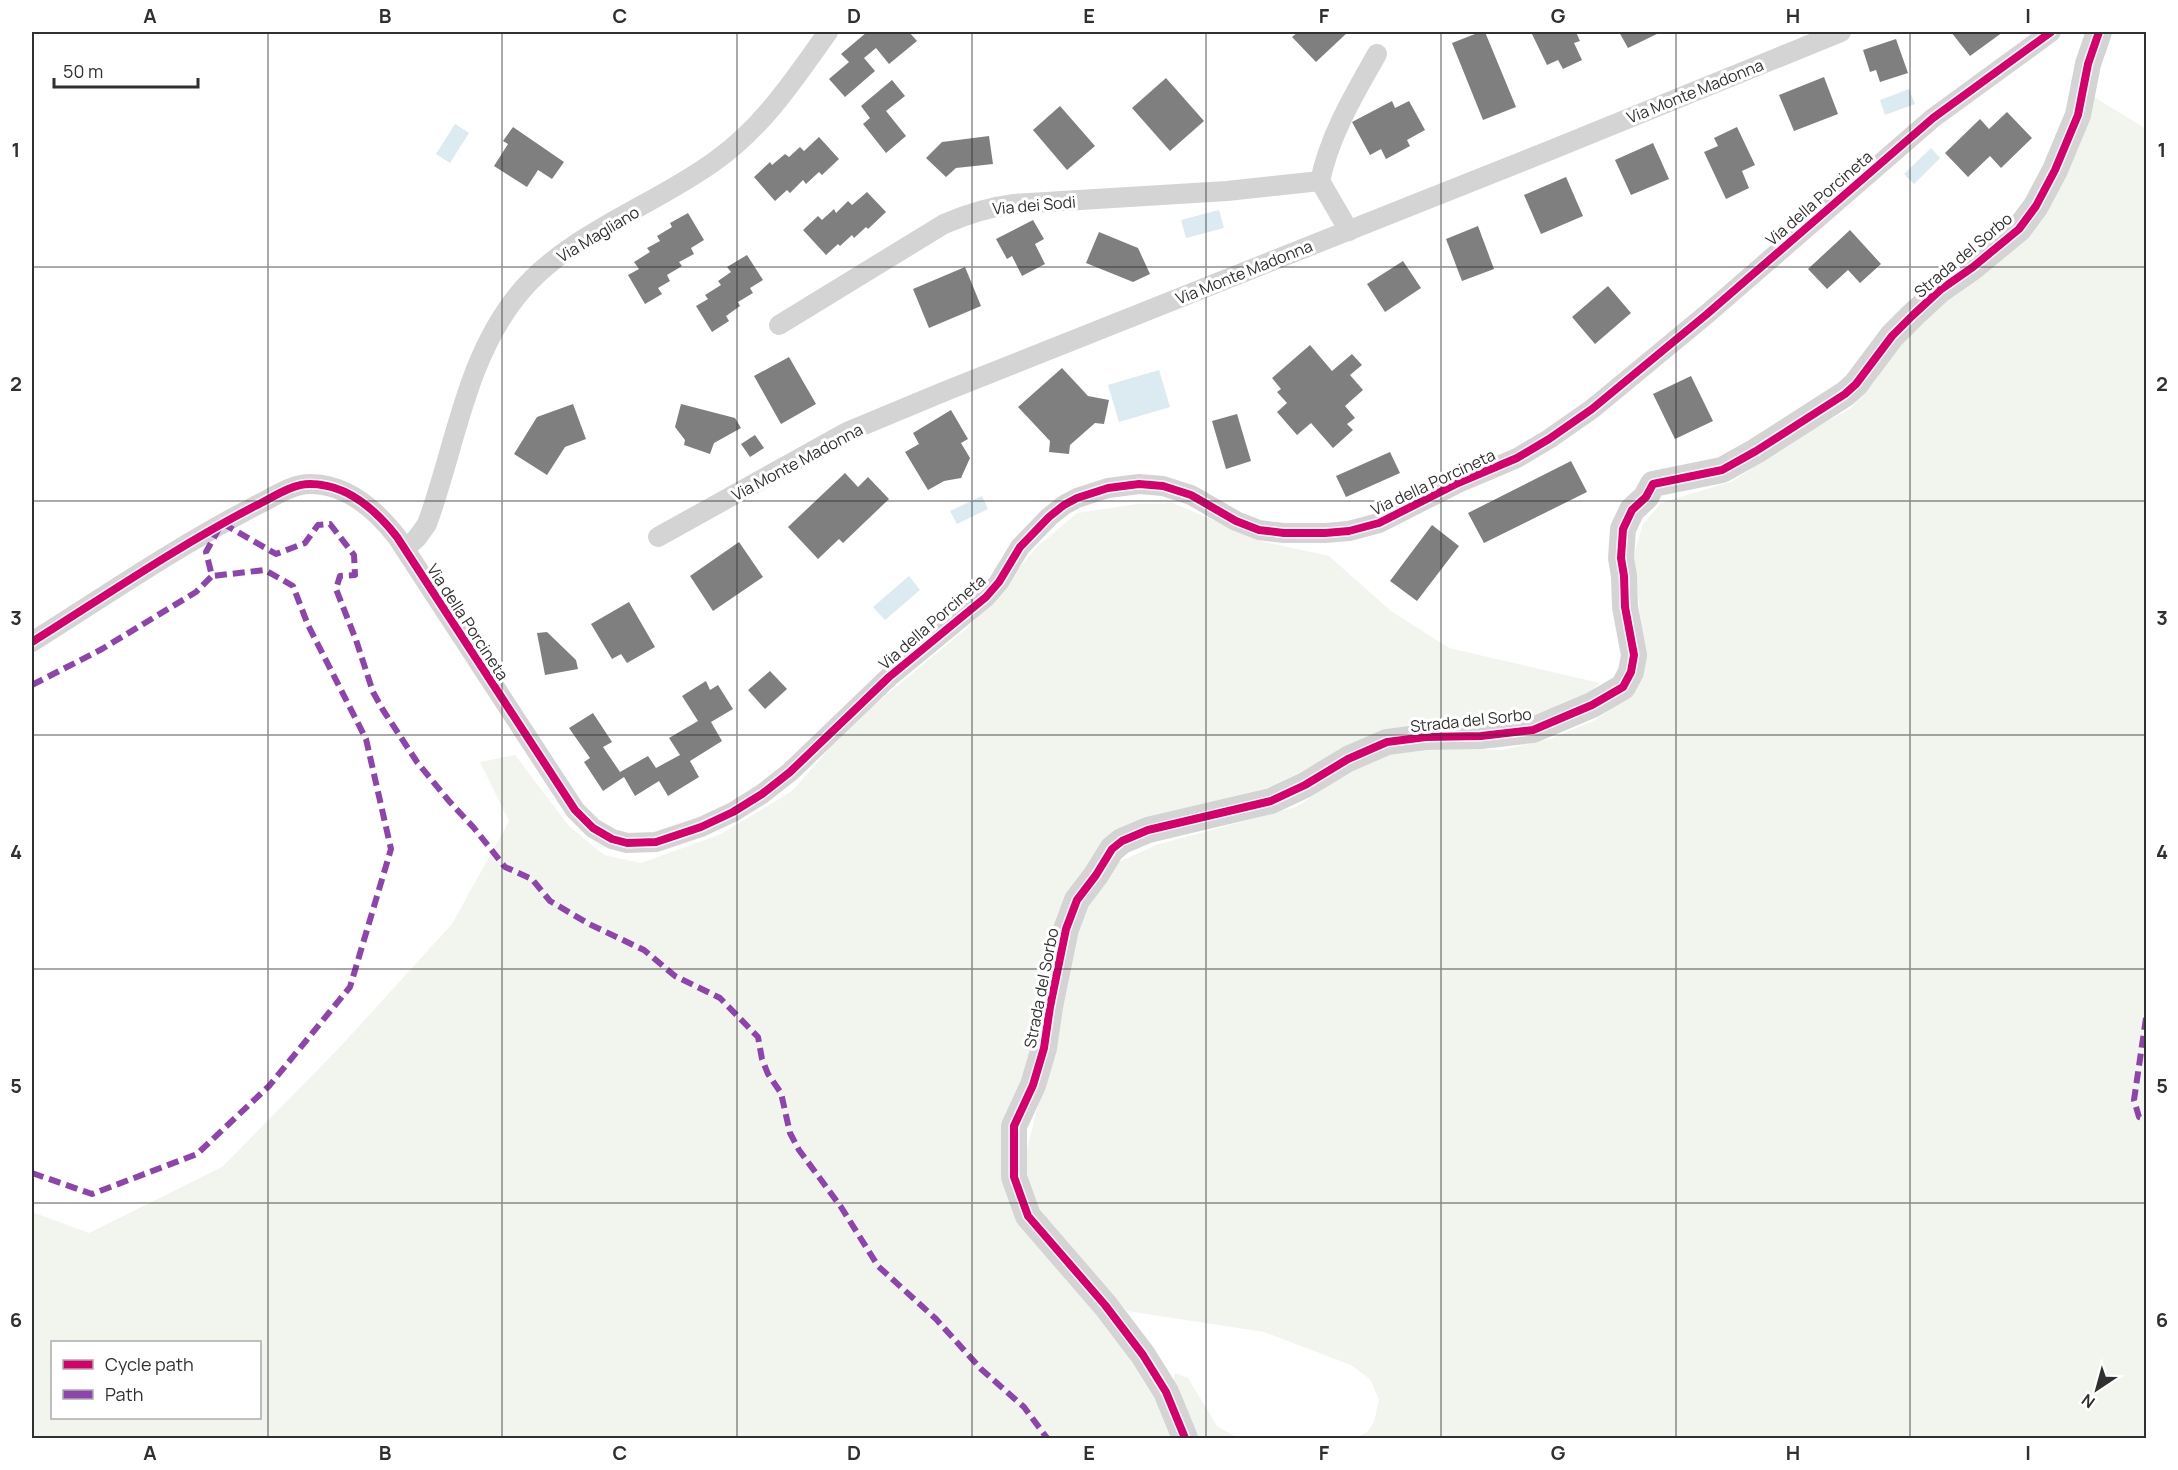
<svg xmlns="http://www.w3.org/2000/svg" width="2178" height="1470" viewBox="0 0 2178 1470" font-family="Manrope,sans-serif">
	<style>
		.green { fill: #f2f5ed; fill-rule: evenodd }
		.water { fill: #dceaf1 }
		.building { fill: #7f7f7f }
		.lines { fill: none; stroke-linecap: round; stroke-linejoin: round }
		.minor { stroke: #d4d4d4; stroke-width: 20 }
		.tertiary { stroke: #d4d4d4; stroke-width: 26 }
		.quiet { stroke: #8e44ad; stroke-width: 6; stroke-dasharray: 12 6; stroke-linecap: butt }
		.cycleway-casing { stroke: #fff; stroke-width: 11 }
		.cycleway { stroke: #d6006c; stroke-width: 8 }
		.grid { fill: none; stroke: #303030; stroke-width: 1.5; stroke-opacity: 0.55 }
		.labels { text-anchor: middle; stroke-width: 6; stroke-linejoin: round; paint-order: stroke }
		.street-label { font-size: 16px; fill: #303030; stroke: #fff }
		.neatline { fill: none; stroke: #303030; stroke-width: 2 }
		.grid-label { font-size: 20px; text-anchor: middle; font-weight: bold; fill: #303030 }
	</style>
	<rect width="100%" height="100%" fill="#fff"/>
	<g class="green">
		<path d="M 2094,97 L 2146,129 L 2146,1438 L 1356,1438 L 1367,1432 L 1374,1422 L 1379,1400 L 1370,1379 L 1351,1365 L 1264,1332 L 1127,1311 L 1050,1227 L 1027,1195 L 1023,1165 L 1053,1045 L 1060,984 L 1092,892 L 1119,862 L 1156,845 L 1296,807 L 1327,786 L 1382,755 L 1453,748 L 1502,750 L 1550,739 L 1595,720 L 1627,698 L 1645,663 L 1634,554 L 1643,524 L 1661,503 L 1733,481 L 1801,435 L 1850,409 L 1876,380 L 1893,351 L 1934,310 L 2031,233 Z"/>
		<path d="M 1173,503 L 1265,542 L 1329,556 L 1391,611 L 1449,648 L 1600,683 L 1587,694 L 1530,717 L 1479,723 L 1425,724 L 1384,729 L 1342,748 L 1299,773 L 1267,788 L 1144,818 L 1116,830 L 1102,840 L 1085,868 L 1066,894 L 1053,925 L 1037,1005 L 1032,1045 L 1021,1080 L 1001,1123 L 1001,1179 L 1017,1223 L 1095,1313 L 1132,1362 L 1154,1398 L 1171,1438 L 32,1438 L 32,1212 L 89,1233 L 222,1167 L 340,1047 L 452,924 L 509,821 L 480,762 L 515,755 L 569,826 L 604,855 L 641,863 L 721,834 L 792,791 L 850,725 L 967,628 L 1038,546 L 1077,513 L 1137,504 ZM 52,1342 L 260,1342 L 260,1418 L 52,1418 Z"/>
		<path d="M 1175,1373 L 1188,1378 L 1217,1426 L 1238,1438 L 1193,1438 L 1172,1385 Z"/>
	</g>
	<g class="water">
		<path d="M 1909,89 L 1915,104 L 1885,115 L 1880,100 Z"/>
		<path d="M 455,124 L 469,133 L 450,163 L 436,154 Z"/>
		<path d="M 1931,148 L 1940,158 L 1914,184 L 1904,174 Z"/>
		<path d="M 1219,210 L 1224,228 L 1186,238 L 1181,220 Z"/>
		<path d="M 1159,370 L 1170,407 L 1119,422 L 1108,385 Z"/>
		<path d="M 982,496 L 988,509 L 957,524 L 950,511 Z"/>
		<path d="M 909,576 L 920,590 L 885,620 L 873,607 Z"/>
	</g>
	<g class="building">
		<path d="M 867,32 L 909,32 L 917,41 L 889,64 L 876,48 L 864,58 L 875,71 L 845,97 L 829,79 L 849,62 L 841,54 Z"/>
		<path d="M 1298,32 L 1348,32 L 1316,62 L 1292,37 Z"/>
		<path d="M 1480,32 L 1485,32 L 1516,107 L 1483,120 L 1452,43 Z"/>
		<path d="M 1531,32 L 1576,32 L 1580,41 L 1574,43 L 1582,60 L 1563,69 L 1558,60 L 1547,65 Z"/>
		<path d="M 1619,32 L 1661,32 L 1628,48 Z"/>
		<path d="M 1951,32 L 2003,32 L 1970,56 Z"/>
		<path d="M 1896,39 L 1908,73 L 1880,82 L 1876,70 L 1870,72 L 1863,50 Z"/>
		<path d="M 1824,77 L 1838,114 L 1794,131 L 1779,95 Z"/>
		<path d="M 1166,78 L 1204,121 L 1170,151 L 1132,108 Z"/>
		<path d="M 892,80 L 905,96 L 886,111 L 906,136 L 886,153 L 863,124 L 870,118 L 861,106 Z"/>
		<path d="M 1392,101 L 1395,108 L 1409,101 L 1425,130 L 1407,140 L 1410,146 L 1386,159 L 1381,149 L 1370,155 L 1352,122 Z"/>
		<path d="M 1060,106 L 1095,146 L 1067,170 L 1033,130 Z"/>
		<path d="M 2007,112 L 2032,138 L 2001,168 L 1990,156 L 1968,177 L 1945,153 L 1980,119 L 1989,129 Z"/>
		<path d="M 513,127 L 564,162 L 552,179 L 538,170 L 527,187 L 494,166 L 508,144 L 503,141 Z"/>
		<path d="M 1737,127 L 1755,165 L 1742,171 L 1749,188 L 1726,199 L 1704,152 L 1718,146 L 1714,138 Z"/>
		<path d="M 989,136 L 993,164 L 956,168 L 946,177 L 926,158 L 942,142 Z"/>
		<path d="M 819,137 L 839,159 L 822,175 L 819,172 L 806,184 L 803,180 L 790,193 L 787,190 L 775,201 L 754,177 L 770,162 L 772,165 L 785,154 L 789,157 L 800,147 L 804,151 Z"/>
		<path d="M 1653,143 L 1669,179 L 1631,195 L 1615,160 Z"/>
		<path d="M 1566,177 L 1583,216 L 1541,234 L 1524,195 Z"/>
		<path d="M 867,192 L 886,212 L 868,229 L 866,227 L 854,238 L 852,235 L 840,246 L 838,244 L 826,255 L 803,230 L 818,216 L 822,220 L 834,209 L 836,213 L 848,201 L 852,205 Z"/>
		<path d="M 688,213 L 704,240 L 691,248 L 694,254 L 679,262 L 682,266 L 667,275 L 670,281 L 658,288 L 662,294 L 645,304 L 628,275 L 639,269 L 634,262 L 650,252 L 647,248 L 660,241 L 657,236 L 672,227 L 670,223 Z"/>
		<path d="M 1033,220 L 1044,239 L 1035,244 L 1045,264 L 1022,276 L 1012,256 L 1007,259 L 996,239 Z"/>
		<path d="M 1478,226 L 1494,269 L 1462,281 L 1446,239 Z"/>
		<path d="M 1850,230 L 1881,264 L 1860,283 L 1848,270 L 1827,289 L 1808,269 Z"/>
		<path d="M 1099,232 L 1138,248 L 1150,274 L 1133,282 L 1086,263 Z"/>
		<path d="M 747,255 L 763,280 L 750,288 L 753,293 L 738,302 L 740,306 L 726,316 L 729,321 L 712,332 L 696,306 L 708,299 L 705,295 L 721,285 L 718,281 L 731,272 L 727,267 Z"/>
		<path d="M 1403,261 L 1421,288 L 1385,312 L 1367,284 Z"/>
		<path d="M 965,267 L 981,306 L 929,328 L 913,289 Z"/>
		<path d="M 1608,286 L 1631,313 L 1595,344 L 1572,317 Z"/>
		<path d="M 1310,345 L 1332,371 L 1352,354 L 1362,365 L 1350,375 L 1363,390 L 1345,406 L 1355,418 L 1347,424 L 1353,430 L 1333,448 L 1311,423 L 1297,435 L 1277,412 L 1287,403 L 1277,392 L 1281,389 L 1272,378 Z"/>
		<path d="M 789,357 L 816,404 L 781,424 L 754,376 Z"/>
		<path d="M 1062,368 L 1088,396 L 1109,400 L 1104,424 L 1095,423 L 1070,445 L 1069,454 L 1049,452 L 1050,441 L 1018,407 Z"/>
		<path d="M 1691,376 L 1713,421 L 1675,439 L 1653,394 Z"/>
		<path d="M 573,404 L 586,439 L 565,447 L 547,475 L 514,454 L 537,417 Z"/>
		<path d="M 681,404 L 735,418 L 741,428 L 714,443 L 710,454 L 684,445 L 685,440 L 675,427 Z"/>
		<path d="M 951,410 L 968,439 L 961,443 L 970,458 L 961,478 L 944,481 L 928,490 L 905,452 L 919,444 L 913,433 Z"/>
		<path d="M 1237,414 L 1251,461 L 1226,469 L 1212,421 Z"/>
		<path d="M 755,435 L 764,448 L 750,457 L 741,444 Z"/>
		<path d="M 1390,452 L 1400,473 L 1346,497 L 1336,476 Z"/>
		<path d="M 1571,461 L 1587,492 L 1484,543 L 1468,513 Z"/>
		<path d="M 845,473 L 858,487 L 868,477 L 889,499 L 843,543 L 839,539 L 818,559 L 788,527 Z"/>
		<path d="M 1432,525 L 1459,546 L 1417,601 L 1390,581 Z"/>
		<path d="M 739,542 L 763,577 L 713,611 L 690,576 Z"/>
		<path d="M 629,602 L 655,647 L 627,663 L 621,654 L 612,659 L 591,624 Z"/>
		<path d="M 547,632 L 576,660 L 578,669 L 545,675 L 537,633 Z"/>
		<path d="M 770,671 L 787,689 L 765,709 L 748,690 Z"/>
		<path d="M 706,681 L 710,690 L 718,685 L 733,709 L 711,722 L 722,741 L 690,761 L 699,777 L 668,796 L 659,781 L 635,796 L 624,777 L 603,791 L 584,762 L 590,758 L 569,728 L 593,713 L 612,742 L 603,747 L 620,772 L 648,756 L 656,768 L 680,755 L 669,738 L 698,721 L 682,696 Z"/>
	</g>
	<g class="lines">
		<g class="minor">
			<path d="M 1349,231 L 1320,181 C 1330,134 1354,95 1377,54"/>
			<path d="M 779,325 L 944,224 C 967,214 990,207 1014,204 L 1227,191 L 1320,181"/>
			<path d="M 658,537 L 847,432 L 948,390 L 1546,152 L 1841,32"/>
			<path d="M 405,549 L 417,538 L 427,524 C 455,448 465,361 517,296 C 565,235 652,207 715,161 C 763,127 794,80 828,32"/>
			<path d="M 32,642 C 105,596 178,546 255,506 C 272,498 291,484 310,484 C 346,484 376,510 397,537 L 575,810 L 593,828 L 612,839 L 627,843 L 656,842 L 701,827 L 733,812 L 762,794 L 790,772 L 889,677 L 986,597 L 999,582 L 1020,547 L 1049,517 L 1064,505 L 1077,498 L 1108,488 L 1139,484 L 1163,486 L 1191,495 L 1236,521 L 1259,530 L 1284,533 L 1325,533 L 1349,531 L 1379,523 L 1458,483 L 1517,458 L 1549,439 L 1592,409 L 1707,314 L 1933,118 L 2051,32"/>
		</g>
		<path class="tertiary" d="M 1185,1438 L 1166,1392 L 1143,1355 L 1105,1305 L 1028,1216 L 1014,1177 L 1014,1126 L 1033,1085 L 1044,1048 L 1050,1007 L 1066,929 L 1077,900 L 1096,875 L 1112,849 L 1122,841 L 1148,830 L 1271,801 L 1305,785 L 1348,759 L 1387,742 L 1426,737 L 1481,736 L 1533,730 L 1592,705 L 1623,687 L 1631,672 L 1634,655 L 1625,607 L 1624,576 L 1621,558 L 1623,529 L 1632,510 L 1646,497 L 1653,484 L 1722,470 L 1756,451 L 1845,394 L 1856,384 L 1892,336 L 1912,316 L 1940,290 L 1973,267 L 2019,229 L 2036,206 L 2055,170 L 2078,115 L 2088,64 L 2099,32"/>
		<g class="quiet">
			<path d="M 32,685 L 102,649 L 196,592 L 212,576 L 206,552 L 222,523 L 276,554 L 305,543 L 318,525 L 330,524 L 354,555 L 355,575 L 340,576 L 336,589 L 356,640 L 373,692 L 383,710 L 417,762 L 449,801 L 474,828 L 505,867 L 532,879 L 550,901 L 589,924 L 644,950 L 675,976 L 720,998 L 758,1037 L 762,1059 L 768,1074 L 781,1093 L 790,1133 L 799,1150 L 841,1207 L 878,1266 L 936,1319 L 981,1369 L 1024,1407 L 1047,1438"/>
			<path d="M 2146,1018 L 2134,1100 L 2139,1117 L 2146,1119"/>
			<path d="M 32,1173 L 92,1194 L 197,1154 L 269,1086 L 350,987 L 391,849 L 366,739 L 308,625 L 293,586 L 265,570 L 212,576"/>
		</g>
		<g class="cycleway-casing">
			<g id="cycleway">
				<path d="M 32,642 C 105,596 178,546 255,506 C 272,498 291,484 310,484 C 346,484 376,510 397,537 L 575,810 L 593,828 L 612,839 L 627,843 L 656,842 L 701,827 L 733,812 L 762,794 L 790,772 L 889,677 L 986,597 L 999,582 L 1020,547 L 1049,517 L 1064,505 L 1077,498 L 1108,488 L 1139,484 L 1163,486 L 1191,495 L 1236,521 L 1259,530 L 1284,533 L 1325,533 L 1349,531 L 1379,523 L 1458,483 L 1517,458 L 1549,439 L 1592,409 L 1707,314 L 1933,118 L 2051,32"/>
				<path d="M 1185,1438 L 1166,1392 L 1143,1355 L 1105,1305 L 1028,1216 L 1014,1177 L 1014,1126 L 1033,1085 L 1044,1048 L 1050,1007 L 1066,929 L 1077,900 L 1096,875 L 1112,849 L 1122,841 L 1148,830 L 1271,801 L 1305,785 L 1348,759 L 1387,742 L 1426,737 L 1481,736 L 1533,730 L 1592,705 L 1623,687 L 1631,672 L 1634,655 L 1625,607 L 1624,576 L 1621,558 L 1623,529 L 1632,510 L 1646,497 L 1653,484 L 1722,470 L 1756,451 L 1845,394 L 1856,384 L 1892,336 L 1912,316 L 1940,290 L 1973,267 L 2019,229 L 2036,206 L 2055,170 L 2078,115 L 2088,64 L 2099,32"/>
			</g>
		</g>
		<use href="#cycleway" class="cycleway"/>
	</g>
	<path class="grid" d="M 268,32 L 268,1438M 502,32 L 502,1438M 737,32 L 737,1438M 972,32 L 972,1438M 1206,32 L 1206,1438M 1441,32 L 1441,1438M 1676,32 L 1676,1438M 1910,32 L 1910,1438M 32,267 L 2146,267M 32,501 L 2146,501M 32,735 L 2146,735M 32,969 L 2146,969M 32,1203 L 2146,1203"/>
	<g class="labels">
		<g class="street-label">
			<text transform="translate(1695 91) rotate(-22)" y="6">Via Monte Madonna</text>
			<text transform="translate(1819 198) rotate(-41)" y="6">Via della Porcineta</text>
			<text transform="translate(1034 205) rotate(-5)" y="6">Via dei Sodi</text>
			<text transform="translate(598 234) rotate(-31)" y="6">Via Magliano</text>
			<text transform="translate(1963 255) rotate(-40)" y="6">Strada del Sorbo</text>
			<text transform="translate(1244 272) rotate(-22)" y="6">Via Monte Madonna</text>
			<text transform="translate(797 462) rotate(-28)" y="6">Via Monte Madonna</text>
			<text transform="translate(1433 482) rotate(-25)" y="6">Via della Porcineta</text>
			<text transform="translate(468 622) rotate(57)" y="6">Via della Porcineta</text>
			<text transform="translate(932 622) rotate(-41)" y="6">Via della Porcineta</text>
			<text transform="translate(1471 720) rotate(-6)" y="6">Strada del Sorbo</text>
			<text transform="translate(1041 988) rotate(-79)" y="6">Strada del Sorbo</text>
		</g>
	</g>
	<rect width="2178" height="1470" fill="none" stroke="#ffffff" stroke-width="66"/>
	<rect x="51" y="1341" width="210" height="78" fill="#ffffff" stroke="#acacac" stroke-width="1.5"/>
	<rect x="63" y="1360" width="30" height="9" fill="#d6006c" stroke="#acacac" stroke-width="1.5"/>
	<text x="105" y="1371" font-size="18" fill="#303030">Cycle path</text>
	<rect x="63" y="1390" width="30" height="9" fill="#8e44ad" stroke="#acacac" stroke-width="1.5"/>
	<text x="105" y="1401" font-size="18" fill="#303030">Path</text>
	<g transform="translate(2097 1389) rotate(216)" stroke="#ffffff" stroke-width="4.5" paint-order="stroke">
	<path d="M0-4.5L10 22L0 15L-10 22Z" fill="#303030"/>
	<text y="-9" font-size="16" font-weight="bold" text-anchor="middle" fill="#303030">N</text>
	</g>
	<path d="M54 78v9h144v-9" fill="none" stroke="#303030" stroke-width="3"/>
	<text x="63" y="78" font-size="18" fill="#303030" stroke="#ffffff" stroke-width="4.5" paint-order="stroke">50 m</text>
	<rect x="33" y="33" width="2112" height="1404" class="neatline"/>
	<g class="grid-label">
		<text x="150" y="23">A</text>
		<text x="385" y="23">B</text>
		<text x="620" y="23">C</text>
		<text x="854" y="23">D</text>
		<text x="1089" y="23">E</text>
		<text x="1324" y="23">F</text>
		<text x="1558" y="23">G</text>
		<text x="1793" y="23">H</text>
		<text x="2028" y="23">I</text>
		<text x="16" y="157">1</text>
		<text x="2162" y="157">1</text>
		<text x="16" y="391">2</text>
		<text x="2162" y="391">2</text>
		<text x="16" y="625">3</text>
		<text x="2162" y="625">3</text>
		<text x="16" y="859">4</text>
		<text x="2162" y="859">4</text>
		<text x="16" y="1093">5</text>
		<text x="2162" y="1093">5</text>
		<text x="16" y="1327">6</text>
		<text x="2162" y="1327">6</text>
		<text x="150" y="1460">A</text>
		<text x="385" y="1460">B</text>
		<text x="620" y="1460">C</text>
		<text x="854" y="1460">D</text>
		<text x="1089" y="1460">E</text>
		<text x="1324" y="1460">F</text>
		<text x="1558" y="1460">G</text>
		<text x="1793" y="1460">H</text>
		<text x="2028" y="1460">I</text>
	</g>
</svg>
